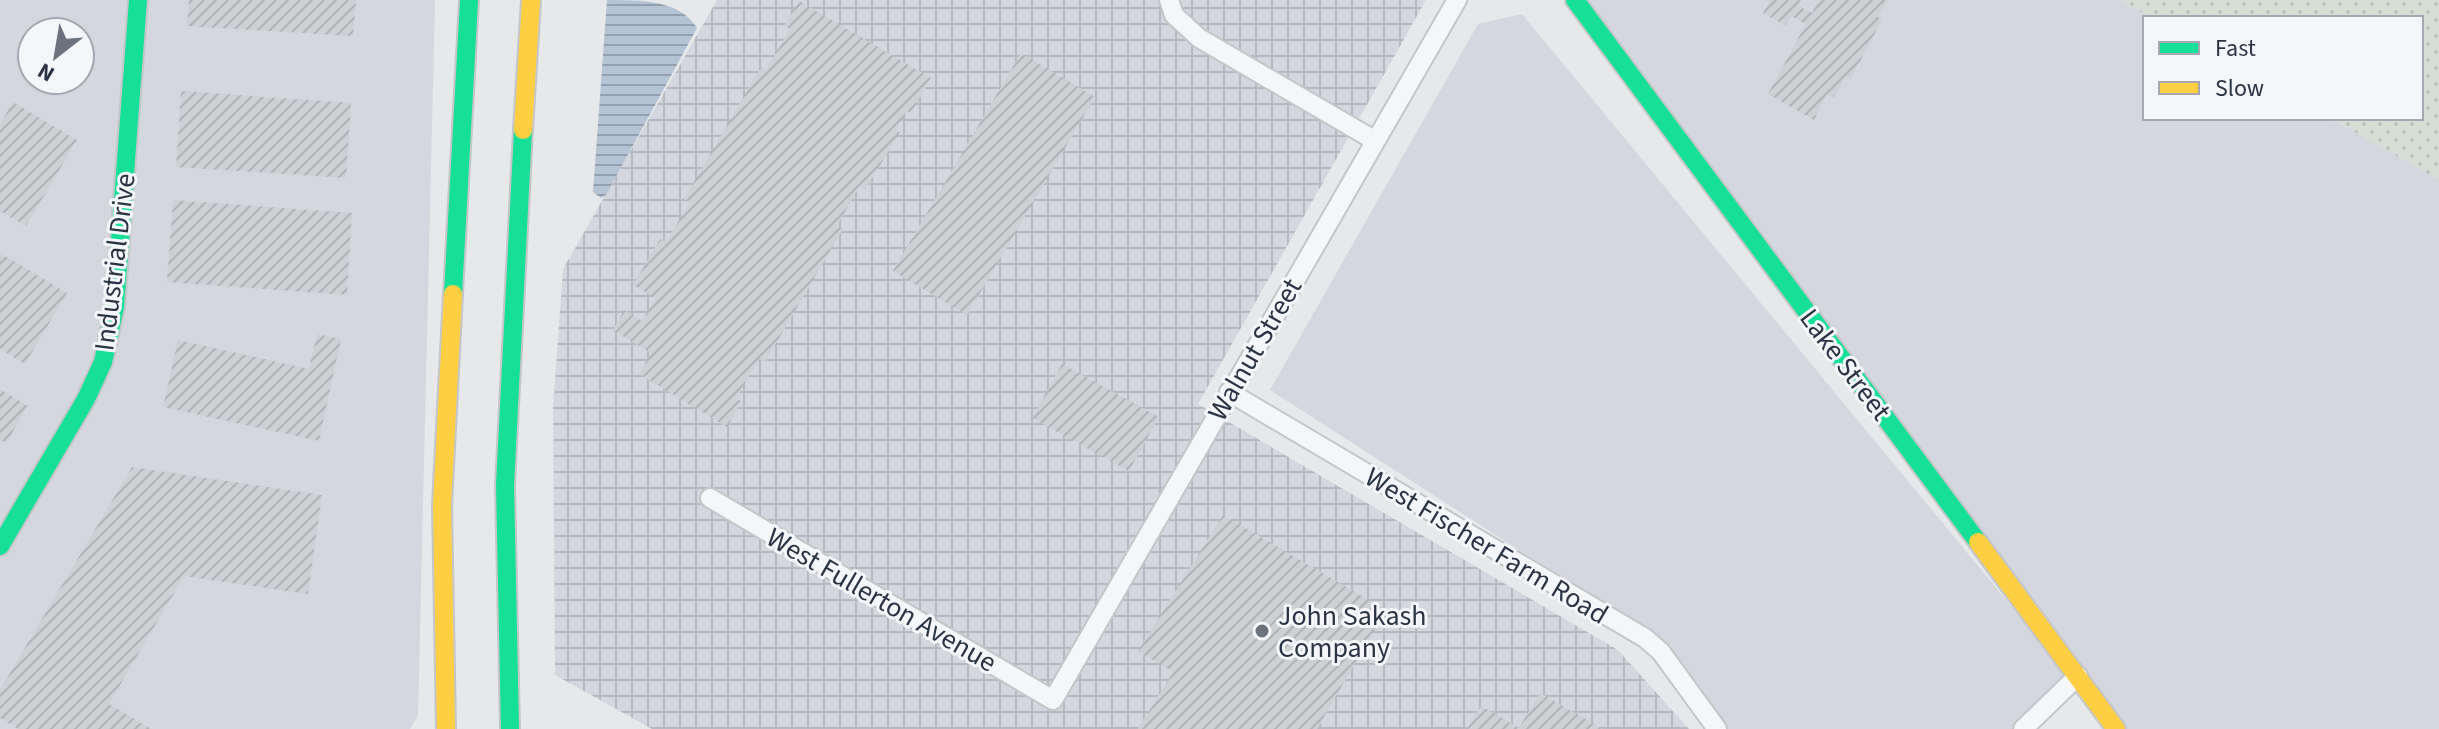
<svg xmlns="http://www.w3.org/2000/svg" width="2439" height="729" viewBox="0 0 2439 729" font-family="'Source Sans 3',sans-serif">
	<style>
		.built { fill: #d4d7dd; fill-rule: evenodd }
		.industrial { fill: url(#industrial-grid) }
		.park { fill: url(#park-dots) }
		.water { fill: url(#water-rules) }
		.building { fill: url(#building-hatch) }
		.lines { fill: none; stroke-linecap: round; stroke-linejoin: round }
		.street-casing { stroke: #c4c6c8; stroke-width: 22 }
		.fast-casing { stroke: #c4c6c8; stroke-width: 22 }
		.slow-casing { stroke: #c4c6c8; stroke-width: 22 }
		.street { stroke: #f5f6f7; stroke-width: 18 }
		.fast { stroke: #16e098; stroke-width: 18 }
		.slow { stroke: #ffcf43; stroke-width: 18 }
		.poi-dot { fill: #6c737f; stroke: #f4f6f9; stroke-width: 3 }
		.labels { text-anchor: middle; stroke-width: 6; stroke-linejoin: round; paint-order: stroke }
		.street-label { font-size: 28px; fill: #2b3445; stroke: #f4f6f9 }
		.poi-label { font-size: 28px; fill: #2b3445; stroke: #f4f6f9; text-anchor: start }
	</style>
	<defs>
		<pattern id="industrial-grid" width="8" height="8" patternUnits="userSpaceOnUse" patternTransform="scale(2)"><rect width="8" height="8" fill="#d4d7dd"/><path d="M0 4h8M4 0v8" fill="none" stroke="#b6b9bf"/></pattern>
		<pattern id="park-dots" width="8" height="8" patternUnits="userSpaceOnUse" patternTransform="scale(2)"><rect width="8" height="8" fill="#d6ded6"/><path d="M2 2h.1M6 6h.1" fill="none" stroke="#b8bfb9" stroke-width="1.8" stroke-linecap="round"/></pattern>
		<pattern id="water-rules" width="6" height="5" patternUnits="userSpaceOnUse" patternTransform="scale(2)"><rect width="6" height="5" fill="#b4c4d5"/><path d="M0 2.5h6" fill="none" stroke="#93a0af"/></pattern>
		<pattern id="building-hatch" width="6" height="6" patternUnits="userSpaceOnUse" patternTransform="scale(2)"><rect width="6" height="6" fill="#ced0d3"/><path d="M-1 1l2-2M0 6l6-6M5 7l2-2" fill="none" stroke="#b1b3b6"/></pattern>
	</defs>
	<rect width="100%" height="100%" fill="#e6e8ea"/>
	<g class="built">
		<path d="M 0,0 L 435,0 L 418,715 L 410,729 L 0,729 ZM 32,32 L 80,32 L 80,80 L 32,80 Z"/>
		<path d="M 1584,0 L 2120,0 L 2152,18 L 2145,18 L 2145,118 L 2330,118 L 2439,179 L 2439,729 L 2127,729 Z"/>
		<path d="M 1522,14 L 2069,676 L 2014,729 L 1725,729 L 1628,620 L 1270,390 L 1478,24 Z"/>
	</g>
	<path class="industrial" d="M 717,0 L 1426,0 L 1198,404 L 1618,650 L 1689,729 L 652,729 L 555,675 L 553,407 L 563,269 Z"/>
	<path class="park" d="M 2120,0 L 2439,0 L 2439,180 L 2330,118 L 2421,118 L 2421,18 L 2152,18 Z"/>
	<path class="water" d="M 607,0 C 641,0 680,0 697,28 L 606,195 L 601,198 L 593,192 Z"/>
	<g class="building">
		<path d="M 189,0 L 356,0 L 353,36 L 187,26 Z"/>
		<path d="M 1770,0 L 1801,0 L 1798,6 L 1812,13 L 1819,0 L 1888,0 L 1878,17 L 1882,20 L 1850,80 L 1845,77 L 1834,98 L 1827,94 L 1814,120 L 1768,94 L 1806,24 L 1791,16 L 1786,26 L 1763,13 Z"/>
		<path d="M 799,1 L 931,78 L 911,113 L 907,111 L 896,130 L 900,132 L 865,190 L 859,187 L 837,226 L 843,229 L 765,362 L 759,359 L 736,398 L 742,402 L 727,427 L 639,374 L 651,353 L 613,330 L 624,310 L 642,321 L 656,298 L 633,285 L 660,239 L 666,242 L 690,202 L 684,199 L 761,67 L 766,70 L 790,29 L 784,26 Z"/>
		<path d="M 1021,53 L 1095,97 L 967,315 L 893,271 Z"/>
		<path d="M 181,91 L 351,103 L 346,178 L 176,167 Z"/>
		<path d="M 13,102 L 77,140 L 26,226 L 0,211 L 0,124 Z"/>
		<path d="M 173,200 L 352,213 L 347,295 L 167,282 Z"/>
		<path d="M 0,253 L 67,293 L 25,364 L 0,349 Z"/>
		<path d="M 317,334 L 341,339 L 319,441 L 163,407 L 178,340 L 309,369 Z"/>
		<path d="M 1062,364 L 1159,417 L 1129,471 L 1032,418 Z"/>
		<path d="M 0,389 L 28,406 L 6,443 L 0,440 Z"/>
		<path d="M 132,467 L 322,495 L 308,594 L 184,576 L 109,704 L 151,729 L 18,729 L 0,718 L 0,690 Z"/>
		<path d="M 1223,515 L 1386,610 L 1317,729 L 1138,729 L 1173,672 L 1138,651 Z"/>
		<path d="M 1540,693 L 1603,729 L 1467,729 L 1481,706 L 1519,728 Z"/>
	</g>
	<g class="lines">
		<g class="street-casing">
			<g id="street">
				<path d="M 1169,0 L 1174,15 L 1199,38 L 1374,140"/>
				<path d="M 1229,392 L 1645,638 L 1661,652 L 1717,729"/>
				<path d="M 710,498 L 1053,700 L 1457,0"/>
				<path d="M 2023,729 L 2078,676"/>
			</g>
		</g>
		<g class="fast-casing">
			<g id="fast">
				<path d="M 1575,0 L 1978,542"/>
				<path d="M 453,294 L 469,0"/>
				<path d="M 0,546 L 86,399 L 103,362 L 115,307 L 138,0"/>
				<path d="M 510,729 L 505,485 L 523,130"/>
			</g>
		</g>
		<g class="slow-casing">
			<g id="slow">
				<path d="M 523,130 L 531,0"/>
				<path d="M 1978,542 L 2116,729"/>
				<path d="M 446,729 L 442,505 L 453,294"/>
			</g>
		</g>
		<use href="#street" class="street"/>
		<use href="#fast" class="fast"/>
		<use href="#slow" class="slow"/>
	</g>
	<circle class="poi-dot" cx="1262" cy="631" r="8"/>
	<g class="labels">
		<g class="street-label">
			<text transform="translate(114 262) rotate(-83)" y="10">Industrial Drive</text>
			<text transform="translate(1254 349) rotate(-60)" y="10">Walnut Street</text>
			<text transform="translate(1846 364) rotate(53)" y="10">Lake Street</text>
			<text transform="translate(1487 545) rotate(31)" y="10">West Fischer Farm Road</text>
			<text transform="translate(882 599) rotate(30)" y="10">West Fullerton Avenue</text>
		</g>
		<g class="poi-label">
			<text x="1278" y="625">John Sakash<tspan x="1278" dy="32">Company</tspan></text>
		</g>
	</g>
	<rect x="2143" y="16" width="280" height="104" fill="#f4f6f9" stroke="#a4a8b1" stroke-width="2"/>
	<rect x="2159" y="42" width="40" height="12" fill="#16e098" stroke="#a4a8b1" stroke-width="2"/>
	<text x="2215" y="56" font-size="24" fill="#2b3445">Fast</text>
	<rect x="2159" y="82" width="40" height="12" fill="#ffcf43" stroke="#a4a8b1" stroke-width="2"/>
	<text x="2215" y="96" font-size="24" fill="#2b3445">Slow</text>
	<g transform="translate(56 56) rotate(211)"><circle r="38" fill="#f4f6f9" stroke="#a4a8b1" stroke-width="2"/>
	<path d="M0-6L14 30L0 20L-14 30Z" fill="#6c737f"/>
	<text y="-12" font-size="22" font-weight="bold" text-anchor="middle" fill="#2b3445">N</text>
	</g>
</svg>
